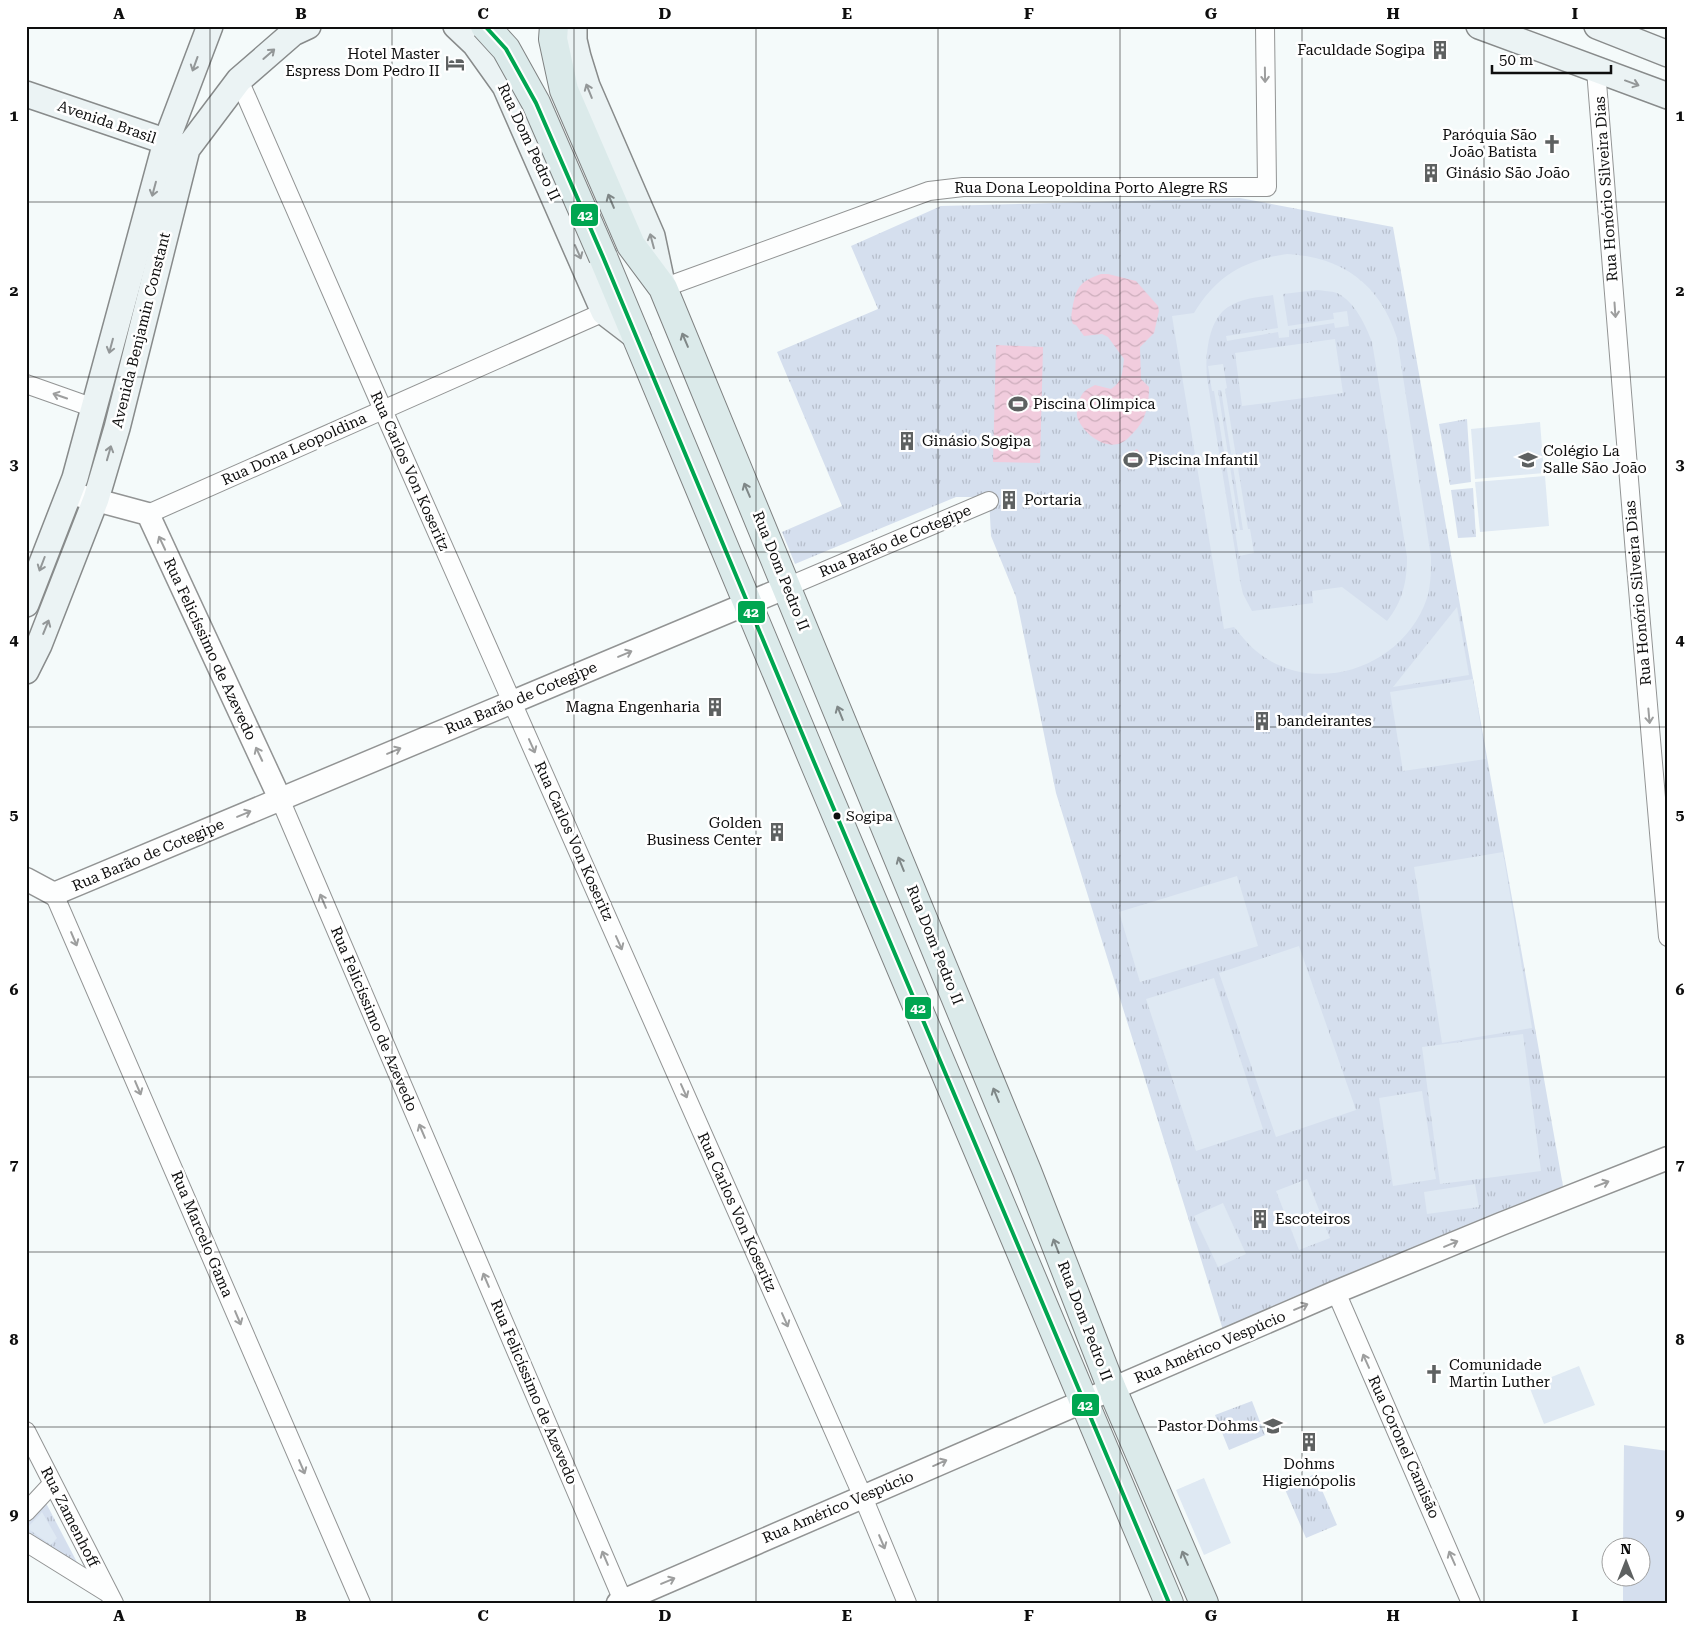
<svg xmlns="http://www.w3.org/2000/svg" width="1694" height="1629" viewBox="0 0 1694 1629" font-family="'Roboto Serif',serif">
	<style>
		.grass { fill: #d5dfee }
		.park { fill: url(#park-tufts) }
		.pitch { fill: #dfe9f3; fill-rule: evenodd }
		.water { fill: url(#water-waves) }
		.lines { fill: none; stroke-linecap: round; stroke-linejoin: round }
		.minor-casing { stroke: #929494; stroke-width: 20 }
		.tertiary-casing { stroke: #929494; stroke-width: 25 }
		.secondary-casing { stroke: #888b8b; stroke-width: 28 }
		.primary-casing { stroke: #7f8282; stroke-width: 30 }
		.minor { stroke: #fdfefe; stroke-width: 18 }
		.tertiary { stroke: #fdfefe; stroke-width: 22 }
		.secondary { stroke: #ebf3f4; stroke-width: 25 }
		.primary { stroke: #dbeaea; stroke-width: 28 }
		.primary-bridge-casing { stroke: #7f8282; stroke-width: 30; stroke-linecap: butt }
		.primary-bridge { stroke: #dbeaea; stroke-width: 28 }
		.bus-1-casing { stroke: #fff; stroke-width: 8 }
		.bus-1 { stroke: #00a651; stroke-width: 4 }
		.oneway { stroke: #939798 }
		.oneway2 { stroke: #9d9e9e }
		.oneway3 { stroke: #7f8787 }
		.grid { fill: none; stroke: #0e0e0e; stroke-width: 1; stroke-opacity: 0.55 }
		.bus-dot { fill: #0e0e0e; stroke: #fff; stroke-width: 2 }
		.labels { text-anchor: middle; stroke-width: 5; stroke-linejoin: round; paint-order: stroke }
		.bus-label { font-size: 14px; fill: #0e0e0e; stroke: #fff; text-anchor: start }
		.poi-label { font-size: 15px; fill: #0e0e0e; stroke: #fff; text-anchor: start }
		.street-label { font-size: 15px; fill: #0e0e0e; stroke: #fff }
		.line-badge { stroke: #fff; stroke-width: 2 }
		.badge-label { font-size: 14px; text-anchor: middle; font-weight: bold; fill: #fff }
		.neatline { fill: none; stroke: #0e0e0e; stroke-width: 2 }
		.grid-label { font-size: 16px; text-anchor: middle; font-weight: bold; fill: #0e0e0e }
	</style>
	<defs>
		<pattern id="park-tufts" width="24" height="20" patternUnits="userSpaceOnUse" patternTransform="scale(1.25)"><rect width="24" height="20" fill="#d5dfee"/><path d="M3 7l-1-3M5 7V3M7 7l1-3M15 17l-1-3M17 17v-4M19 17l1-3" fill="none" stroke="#b6becb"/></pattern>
		<pattern id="water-waves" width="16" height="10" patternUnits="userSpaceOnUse" patternTransform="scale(1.25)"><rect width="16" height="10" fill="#f1ccdd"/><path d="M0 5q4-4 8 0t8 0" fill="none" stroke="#cdaebc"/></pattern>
	</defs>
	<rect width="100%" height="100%" fill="#f4fafa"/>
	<path class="grass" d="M 1624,1445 L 1668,1451 L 1668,1603 L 1623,1603 L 1623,1577 L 1642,1576 L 1642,1546 L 1623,1546 Z"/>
	<g class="park">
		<path d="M 1240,198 L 1393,227 L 1563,1186 L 1223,1330 L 1056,793 L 1016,597 L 991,536 L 989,497 L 956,497 L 795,564 L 782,532 L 842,506 L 777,352 L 878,309 L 851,246 L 941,206 Z"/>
		<path d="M 1467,419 L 1471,482 L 1450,485 L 1439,424 Z"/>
		<path d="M 1473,488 L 1476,537 L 1458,538 L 1451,490 Z"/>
		<path d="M 1252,1401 L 1265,1435 L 1229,1450 L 1215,1415 Z"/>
		<path d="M 1315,1474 L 1337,1525 L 1306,1538 L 1284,1487 Z"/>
		<path d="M 46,1503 L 80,1568 L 26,1534 L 26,1523 Z"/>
	</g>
	<g class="pitch">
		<path d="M 1287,254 C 1343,257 1380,284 1397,338 L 1431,557 C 1431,574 1431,591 1424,606 C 1398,667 1320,694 1264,657 C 1252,649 1243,638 1234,627 L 1224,629 L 1172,316 L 1194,313 C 1216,276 1244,260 1287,254 ZM 1317,290 C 1323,291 1331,291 1337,293 C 1355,302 1365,324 1372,342 L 1407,557 C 1407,581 1403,601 1387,621 L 1342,587 L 1312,591 L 1313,603 L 1252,611 L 1243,594 L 1240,581 L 1207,378 C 1205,356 1208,320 1228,307 C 1242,298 1258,297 1273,295 L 1278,328 L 1226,336 L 1227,341 L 1278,332 L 1279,338 L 1289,337 L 1289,330 L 1334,323 L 1335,328 L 1349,326 L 1347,311 L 1333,313 L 1334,319 L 1288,326 L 1283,294 Z"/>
		<path d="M 1335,339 L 1343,393 L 1242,406 L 1235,353 Z"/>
		<path d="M 1223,364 L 1227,388 L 1225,389 L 1248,529 L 1250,529 L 1254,553 L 1239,556 L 1235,531 L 1237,531 L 1214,391 L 1212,391 L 1208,366 ZM 1218,390 L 1221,390 L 1243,530 L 1240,530 Z"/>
		<path d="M 1540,422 L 1544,473 L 1475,479 L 1471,429 Z"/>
		<path d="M 1545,476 L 1549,526 L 1480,532 L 1475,482 Z"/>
		<path d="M 1457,607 L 1469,675 L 1393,687 Z"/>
		<path d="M 1473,679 L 1486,759 L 1403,771 L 1390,692 Z"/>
		<path d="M 1503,852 L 1532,1028 L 1442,1043 L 1414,867 Z"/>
		<path d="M 1237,876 L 1258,946 L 1140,982 L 1119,912 Z"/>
		<path d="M 1299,946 L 1356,1110 L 1276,1137 L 1219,973 Z"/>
		<path d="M 1214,978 L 1263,1129 L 1196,1151 L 1146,999 Z"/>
		<path d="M 1523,1034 L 1541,1171 L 1440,1184 L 1422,1047 Z"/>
		<path d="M 1422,1091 L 1436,1179 L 1393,1186 L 1379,1098 Z"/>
		<path d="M 1307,1179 L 1330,1238 L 1299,1250 L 1276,1191 Z"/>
		<path d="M 1475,1184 L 1479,1207 L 1427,1214 L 1424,1192 Z"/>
		<path d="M 1223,1203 L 1246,1254 L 1218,1267 L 1194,1216 Z"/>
		<path d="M 1579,1366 L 1595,1405 L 1544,1424 L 1529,1386 Z"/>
		<path d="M 1204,1478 L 1231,1543 L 1204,1555 L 1176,1490 Z"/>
		<path d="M 42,1512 L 57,1538 L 51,1545 L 27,1528 Z"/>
	</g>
	<g class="water">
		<path d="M 1101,274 L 1108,274 L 1136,281 L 1158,306 L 1159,311 L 1154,333 L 1140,347 L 1141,379 L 1149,387 C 1149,404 1146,421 1133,433 C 1130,436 1126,441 1121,443 C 1105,450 1084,434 1078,419 C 1075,412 1079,396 1085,391 C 1088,388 1092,387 1095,385 L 1111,389 C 1123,381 1122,373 1124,359 L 1108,337 L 1102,334 L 1084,336 L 1076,325 L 1073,324 C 1070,317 1072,312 1073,305 C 1077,285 1082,281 1101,274 Z"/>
		<path d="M 996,345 L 1043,347 L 1040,463 L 993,462 Z"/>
		<path d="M 1137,449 L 1145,461 L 1129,470 L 1122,458 Z"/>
	</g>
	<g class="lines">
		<g class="minor-casing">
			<g id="minor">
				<path d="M 1596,70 L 1635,554 L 1668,937"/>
				<path d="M 239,80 L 383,410 L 863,1497 L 907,1603"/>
				<path d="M 663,288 L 929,191 L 963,187 L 1267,187 L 1265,26"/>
				<path d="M 26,384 L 94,408"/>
				<path d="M 148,514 L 604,312"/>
				<path d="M 787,587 L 989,501"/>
				<path d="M 280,799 L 624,1603"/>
				<path d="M 54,894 L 361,1603"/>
				<path d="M 1336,1292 L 1471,1603"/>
				<path d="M 26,1431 L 114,1603"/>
				<path d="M 26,1512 L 52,1484"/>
				<path d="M 26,1542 L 108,1593"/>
			</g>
		</g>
		<g class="tertiary-casing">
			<g id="tertiary">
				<path d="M 70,493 L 148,514 L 280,799"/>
				<path d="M 26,879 L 54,894 L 787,587"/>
				<path d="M 618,1603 L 1336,1292 L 1501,1224 L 1668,1158"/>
			</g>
		</g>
		<g class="secondary-casing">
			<g id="secondary">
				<path d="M 456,26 L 475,44 L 505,86 L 604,312 L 638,338"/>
				<path d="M 574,26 L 574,40 L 578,57 L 587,86 L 652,236 L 663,288"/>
				<path d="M 1479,26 L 1668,96"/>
				<path d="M 1597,26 L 1668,54"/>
				<path d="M 26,94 L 182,147"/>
				<path d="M 26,604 L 75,478 L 166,142 L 210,26"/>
				<path d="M 26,671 L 39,645 L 96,499 L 117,428 L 187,149 L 239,80 L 293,33 L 308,26"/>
			</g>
		</g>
		<g class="primary-casing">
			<g id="primary">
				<path d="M 554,26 L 553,39 L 564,90 L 631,245 L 663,288 L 1027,1171 L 1112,1389 L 1204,1603"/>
				<path d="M 603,257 L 814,762 L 1169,1603"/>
			</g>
		</g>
		<use href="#minor" class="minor"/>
		<use href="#tertiary" class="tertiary"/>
		<use href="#secondary" class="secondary"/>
		<use href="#primary" class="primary"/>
		<g class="primary-bridge-casing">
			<path id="primary-bridge" d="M 485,26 L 506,49 L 536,103 L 603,257"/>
		</g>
		<use href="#primary-bridge" class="primary-bridge"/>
		<g class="bus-1-casing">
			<path id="bus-1" d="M 485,26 L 506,49 L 536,103 L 603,257 L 814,762 L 1169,1603"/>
		</g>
		<use href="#bus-1" class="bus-1"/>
	</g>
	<defs><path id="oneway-shaft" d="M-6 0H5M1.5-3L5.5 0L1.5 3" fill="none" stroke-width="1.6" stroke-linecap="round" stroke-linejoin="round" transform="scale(1.25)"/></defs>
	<g class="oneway">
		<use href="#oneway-shaft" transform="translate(269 54) rotate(-41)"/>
		<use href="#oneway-shaft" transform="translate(195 64) rotate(110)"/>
		<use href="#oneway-shaft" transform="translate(1632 83) rotate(20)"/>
		<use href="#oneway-shaft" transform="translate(589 91) rotate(-112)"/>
		<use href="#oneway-shaft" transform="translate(154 189) rotate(105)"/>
		<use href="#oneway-shaft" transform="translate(652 241) rotate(-105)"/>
		<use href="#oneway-shaft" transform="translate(578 252) rotate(66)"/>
		<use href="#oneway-shaft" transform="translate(111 346) rotate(105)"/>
		<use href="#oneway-shaft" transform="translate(109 453) rotate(-74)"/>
		<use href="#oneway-shaft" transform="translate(42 564) rotate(111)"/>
		<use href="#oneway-shaft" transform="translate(46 627) rotate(-68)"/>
	</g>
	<g class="oneway2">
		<use href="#oneway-shaft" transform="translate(1265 75) rotate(89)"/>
		<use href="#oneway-shaft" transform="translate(1615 310) rotate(86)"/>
		<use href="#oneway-shaft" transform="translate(60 396) rotate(-161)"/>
		<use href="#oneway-shaft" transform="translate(162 543) rotate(-115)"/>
		<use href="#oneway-shaft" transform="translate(625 654) rotate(-23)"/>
		<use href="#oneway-shaft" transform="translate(1649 716) rotate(85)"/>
		<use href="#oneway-shaft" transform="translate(532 746) rotate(66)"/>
		<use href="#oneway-shaft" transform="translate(394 751) rotate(-23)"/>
		<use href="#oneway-shaft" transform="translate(259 754) rotate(-115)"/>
		<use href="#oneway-shaft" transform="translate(244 814) rotate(-23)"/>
		<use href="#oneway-shaft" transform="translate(323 901) rotate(-113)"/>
		<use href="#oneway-shaft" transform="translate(74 939) rotate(67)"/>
		<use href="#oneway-shaft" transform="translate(619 943) rotate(66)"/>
		<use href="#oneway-shaft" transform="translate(138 1088) rotate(67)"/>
		<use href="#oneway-shaft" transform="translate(684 1091) rotate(66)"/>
		<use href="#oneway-shaft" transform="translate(422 1131) rotate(-113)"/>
		<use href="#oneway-shaft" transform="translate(1602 1184) rotate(-21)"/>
		<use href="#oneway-shaft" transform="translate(1451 1244) rotate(-23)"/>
		<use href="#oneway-shaft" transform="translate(486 1280) rotate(-113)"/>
		<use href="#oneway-shaft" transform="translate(1301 1307) rotate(-23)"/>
		<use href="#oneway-shaft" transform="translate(238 1318) rotate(67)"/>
		<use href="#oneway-shaft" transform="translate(785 1320) rotate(66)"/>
		<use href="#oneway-shaft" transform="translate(1366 1361) rotate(-114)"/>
		<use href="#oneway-shaft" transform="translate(940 1463) rotate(-24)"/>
		<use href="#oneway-shaft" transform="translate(302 1467) rotate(67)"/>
		<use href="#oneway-shaft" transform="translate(882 1542) rotate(67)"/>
		<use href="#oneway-shaft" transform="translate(605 1558) rotate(-113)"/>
		<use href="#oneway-shaft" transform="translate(1452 1558) rotate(-114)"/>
		<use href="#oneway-shaft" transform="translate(668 1581) rotate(-23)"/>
	</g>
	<g class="oneway3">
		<use href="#oneway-shaft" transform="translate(611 201) rotate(-113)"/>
		<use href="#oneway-shaft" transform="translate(685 340) rotate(-113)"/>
		<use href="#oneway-shaft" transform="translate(747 490) rotate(-113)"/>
		<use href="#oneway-shaft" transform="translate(840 713) rotate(-112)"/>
		<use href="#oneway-shaft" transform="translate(901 864) rotate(-112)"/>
		<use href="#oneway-shaft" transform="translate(996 1095) rotate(-112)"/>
		<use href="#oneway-shaft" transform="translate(1056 1246) rotate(-111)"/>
		<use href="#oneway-shaft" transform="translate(1185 1558) rotate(-113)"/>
	</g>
	<path class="grid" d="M 210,26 L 210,1603M 392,26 L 392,1603M 574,26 L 574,1603M 756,26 L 756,1603M 938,26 L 938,1603M 1120,26 L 1120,1603M 1302,26 L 1302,1603M 1484,26 L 1484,1603M 26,202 L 1668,202M 26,377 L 1668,377M 26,552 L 1668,552M 26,727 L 1668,727M 26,902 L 1668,902M 26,1077 L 1668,1077M 26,1252 L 1668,1252M 26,1427 L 1668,1427"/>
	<defs>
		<g id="building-bare" transform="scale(1.5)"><path d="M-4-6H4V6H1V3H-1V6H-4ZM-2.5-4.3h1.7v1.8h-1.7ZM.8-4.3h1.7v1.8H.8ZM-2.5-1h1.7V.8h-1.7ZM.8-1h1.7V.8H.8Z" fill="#5e6161" stroke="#fff" stroke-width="2.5" paint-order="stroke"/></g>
		<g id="hotel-bare" transform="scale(1.5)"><path d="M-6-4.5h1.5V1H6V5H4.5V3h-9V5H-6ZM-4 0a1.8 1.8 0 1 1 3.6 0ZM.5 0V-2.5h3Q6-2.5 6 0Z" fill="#5e6161" stroke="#fff" stroke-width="2.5" paint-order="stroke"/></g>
		<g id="church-bare" transform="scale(1.5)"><path d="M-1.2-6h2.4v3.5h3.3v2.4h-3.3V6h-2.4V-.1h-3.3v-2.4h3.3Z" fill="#5e6161" stroke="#fff" stroke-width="2.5" paint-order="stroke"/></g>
		<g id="stadium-bare" transform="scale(1.5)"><path d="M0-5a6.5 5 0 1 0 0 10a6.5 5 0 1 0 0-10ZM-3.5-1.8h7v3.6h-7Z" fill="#5e6161" stroke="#fff" stroke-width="2.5" paint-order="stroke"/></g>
		<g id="school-bare" transform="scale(1.5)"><path d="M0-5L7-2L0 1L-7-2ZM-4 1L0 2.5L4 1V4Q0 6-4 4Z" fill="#5e6161" stroke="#fff" stroke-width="2.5" paint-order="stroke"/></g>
	</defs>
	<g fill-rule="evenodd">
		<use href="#building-bare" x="1440" y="50"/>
		<use href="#hotel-bare" x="455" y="63"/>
		<use href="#church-bare" x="1552" y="144"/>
		<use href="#building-bare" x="1431" y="173"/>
		<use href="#stadium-bare" x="1018" y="404"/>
		<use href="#building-bare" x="907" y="441"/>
		<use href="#stadium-bare" x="1133" y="460"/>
		<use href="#school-bare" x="1528" y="460"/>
		<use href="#building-bare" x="1009" y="500"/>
		<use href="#building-bare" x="715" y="707"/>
		<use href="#building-bare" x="1262" y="721"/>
		<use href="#building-bare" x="777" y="832"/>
		<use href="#building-bare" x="1260" y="1219"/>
		<use href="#church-bare" x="1434" y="1374"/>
		<use href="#school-bare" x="1273" y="1426"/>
		<use href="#building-bare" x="1309" y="1442"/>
	</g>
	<circle class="bus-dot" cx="837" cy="816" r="4.5"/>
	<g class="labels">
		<g class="bus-label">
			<text x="846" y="821">Sogipa</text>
		</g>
		<g class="poi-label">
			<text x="1425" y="55" text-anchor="end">Faculdade Sogipa</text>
			<text x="440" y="59" text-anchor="end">Hotel Master<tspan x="440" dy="17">Espress Dom Pedro II</tspan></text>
			<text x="1537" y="140" text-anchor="end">Paróquia São<tspan x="1537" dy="17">João Batista</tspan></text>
			<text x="1446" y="178">Ginásio São João</text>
			<text x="1033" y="409">Piscina Olímpica</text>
			<text x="922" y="446">Ginásio Sogipa</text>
			<text x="1543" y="456">Colégio La<tspan x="1543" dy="17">Salle São João</tspan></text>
			<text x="1148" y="465">Piscina Infantil</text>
			<text x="1024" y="505">Portaria</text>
			<text x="700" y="712" text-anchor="end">Magna Engenharia</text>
			<text x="1277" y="726">bandeirantes</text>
			<text x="762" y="828" text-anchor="end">Golden<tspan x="762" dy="17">Business Center</tspan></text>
			<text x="1275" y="1224">Escoteiros</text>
			<text x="1449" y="1370">Comunidade<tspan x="1449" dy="17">Martin Luther</tspan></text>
			<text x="1258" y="1431" text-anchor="end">Pastor Dohms</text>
			<text x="1309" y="1469" text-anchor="middle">Dohms<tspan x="1309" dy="17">Higienópolis</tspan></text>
		</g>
		<g class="street-label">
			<text transform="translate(107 122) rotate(19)" y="5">Avenida Brasil</text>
			<text transform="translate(529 142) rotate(65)" y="5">Rua Dom Pedro II</text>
			<text x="1091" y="193">Rua Dona Leopoldina Porto Alegre RS</text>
			<text transform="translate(1606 189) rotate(-94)" y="5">Rua Honório Silveira Dias</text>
			<text transform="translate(141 330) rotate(-76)" y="5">Avenida Benjamin Constant</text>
			<text transform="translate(294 449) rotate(-24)" y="5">Rua Dona Leopoldina</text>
			<text transform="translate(410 471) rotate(66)" y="5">Rua Carlos Von Koseritz</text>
			<text transform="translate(895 541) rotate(-23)" y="5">Rua Barão de Cotegipe</text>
			<text transform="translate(781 571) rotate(68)" y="5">Rua Dom Pedro II</text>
			<text transform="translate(1638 593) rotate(-95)" y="5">Rua Honório Silveira Dias</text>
			<text transform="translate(210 649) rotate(65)" y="5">Rua Felicíssimo de Azevedo</text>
			<text transform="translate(521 698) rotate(-23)" y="5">Rua Barão de Cotegipe</text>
			<text transform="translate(574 841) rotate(66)" y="5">Rua Carlos Von Koseritz</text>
			<text transform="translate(148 855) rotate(-23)" y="5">Rua Barão de Cotegipe</text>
			<text transform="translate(935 945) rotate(68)" y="5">Rua Dom Pedro II</text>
			<text transform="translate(374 1019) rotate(67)" y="5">Rua Felicíssimo de Azevedo</text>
			<text transform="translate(737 1212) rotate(66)" y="5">Rua Carlos Von Koseritz</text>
			<text transform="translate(202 1234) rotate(67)" y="5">Rua Marcelo Gama</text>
			<text transform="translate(1085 1321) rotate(69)" y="5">Rua Dom Pedro II</text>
			<text transform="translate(1210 1347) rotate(-23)" y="5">Rua Américo Vespúcio</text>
			<text transform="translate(534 1392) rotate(67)" y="5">Rua Felicíssimo de Azevedo</text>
			<text transform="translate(1404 1447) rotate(66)" y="5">Rua Coronel Camisão</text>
			<text transform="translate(838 1507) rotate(-23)" y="5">Rua Américo Vespúcio</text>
			<text transform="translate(70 1517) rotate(63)" y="5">Rua Zamenhoff</text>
		</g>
	</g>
	<g class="line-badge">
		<rect x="570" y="203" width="29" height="24" rx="5" fill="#00a651"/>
		<rect x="737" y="600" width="29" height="24" rx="5" fill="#00a651"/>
		<rect x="904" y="996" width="28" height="24" rx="5" fill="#00a651"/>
		<rect x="1071" y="1393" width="29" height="24" rx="5" fill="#00a651"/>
	</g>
	<g class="badge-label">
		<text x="585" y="220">42</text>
		<text x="751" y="617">42</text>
		<text x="918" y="1013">42</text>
		<text x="1085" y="1410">42</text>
	</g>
	<rect width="1694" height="1629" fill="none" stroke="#ffffff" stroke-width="55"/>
	<g transform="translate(1626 1562)"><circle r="24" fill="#ffffff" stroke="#9f9f9f"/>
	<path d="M0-4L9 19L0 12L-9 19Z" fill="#5e6161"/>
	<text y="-8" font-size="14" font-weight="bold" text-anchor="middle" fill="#0e0e0e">N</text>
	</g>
	<path d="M1492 65v8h119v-8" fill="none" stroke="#0e0e0e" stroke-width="2.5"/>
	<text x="1499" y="65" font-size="15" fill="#0e0e0e" stroke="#ffffff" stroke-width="4" paint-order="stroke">50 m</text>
	<rect x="28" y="28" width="1638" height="1574" class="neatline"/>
	<g class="grid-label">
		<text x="119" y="19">A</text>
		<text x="301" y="19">B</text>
		<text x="483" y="19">C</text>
		<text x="665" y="19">D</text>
		<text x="847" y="19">E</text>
		<text x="1029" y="19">F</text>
		<text x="1211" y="19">G</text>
		<text x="1393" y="19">H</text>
		<text x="1575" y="19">I</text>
		<text x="14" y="121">1</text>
		<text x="1680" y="121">1</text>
		<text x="14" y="296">2</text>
		<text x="1680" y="296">2</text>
		<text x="14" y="470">3</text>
		<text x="1680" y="470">3</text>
		<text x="14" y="645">4</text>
		<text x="1680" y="645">4</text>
		<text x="14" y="820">5</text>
		<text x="1680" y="820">5</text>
		<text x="14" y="995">6</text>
		<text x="1680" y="995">6</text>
		<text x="14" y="1170">7</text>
		<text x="1680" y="1170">7</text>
		<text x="14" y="1345">8</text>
		<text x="1680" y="1345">8</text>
		<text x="14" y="1520">9</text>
		<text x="1680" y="1520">9</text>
		<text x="119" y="1621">A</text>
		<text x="301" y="1621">B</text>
		<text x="483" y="1621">C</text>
		<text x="665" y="1621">D</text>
		<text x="847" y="1621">E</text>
		<text x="1029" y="1621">F</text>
		<text x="1211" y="1621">G</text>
		<text x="1393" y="1621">H</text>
		<text x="1575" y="1621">I</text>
	</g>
</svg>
